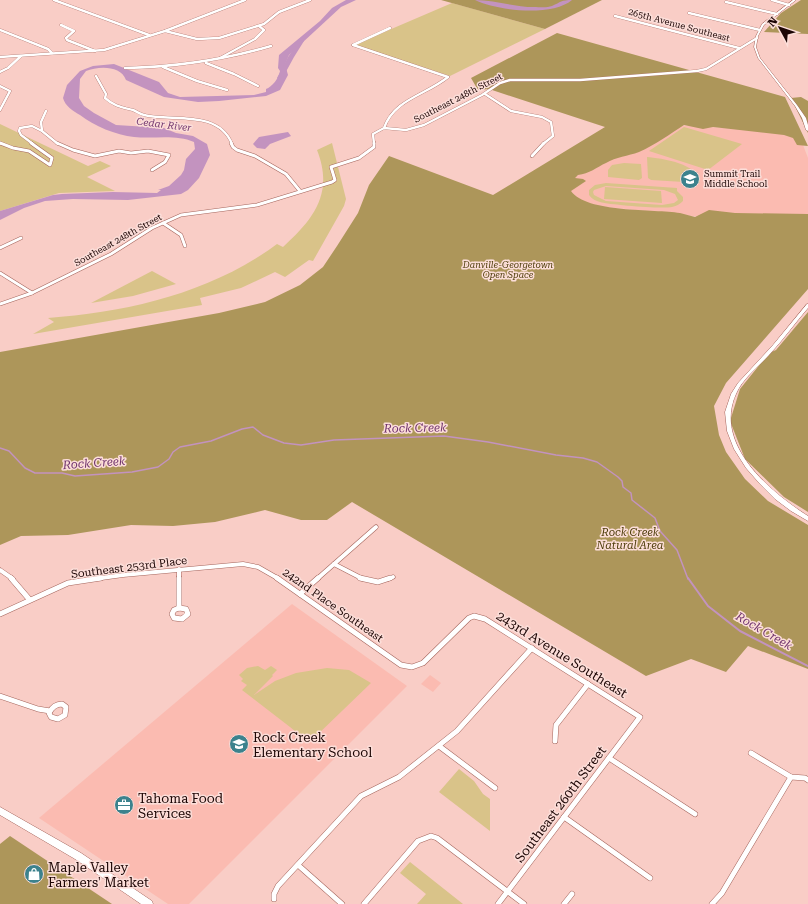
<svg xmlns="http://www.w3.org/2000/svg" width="808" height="904" viewBox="0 0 808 904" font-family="'Roboto Serif',serif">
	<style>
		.built { fill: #fbbbb1 }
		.green { fill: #d9c389; fill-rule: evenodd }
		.forest { fill: #ad965a }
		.water { fill: #c393bf }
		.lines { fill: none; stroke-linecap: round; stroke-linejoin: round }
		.stream-far1 { stroke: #c393bf; stroke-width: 1.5 }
		.stream { stroke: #c393bf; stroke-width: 2 }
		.river { fill: #c393bf; fill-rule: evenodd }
		.minor-far3-casing { stroke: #a5655c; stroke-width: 3 }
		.minor-far2-casing { stroke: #a5655c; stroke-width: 4 }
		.minor-far1-casing { stroke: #a5655c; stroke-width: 5 }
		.minor-casing { stroke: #a5655c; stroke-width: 6 }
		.tertiary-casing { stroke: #a5655c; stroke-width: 1 }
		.primary-casing { stroke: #a5655c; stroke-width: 1 }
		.minor-far3 { stroke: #fff; stroke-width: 2.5 }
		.minor-far2 { stroke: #fff; stroke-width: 3 }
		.minor-far1 { stroke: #fff; stroke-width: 4 }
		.minor { stroke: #fff; stroke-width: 5 }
		.tertiary { fill: #fff; fill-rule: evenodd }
		.primary { fill: #fff; fill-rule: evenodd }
		.labels { text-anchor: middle; stroke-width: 3; stroke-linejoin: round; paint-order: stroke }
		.far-street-label { font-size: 9px; fill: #1c0504; stroke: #fcded9 }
		.far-poi-label { font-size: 9px; fill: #1c0504; stroke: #fcded9; text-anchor: start }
		.far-park-label { font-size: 9px; font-style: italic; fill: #4d3c09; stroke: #fcded9 }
		.far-water-label { font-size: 10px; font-style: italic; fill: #71356e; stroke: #fcded9 }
		.park-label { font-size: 11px; font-style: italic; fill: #4d3c09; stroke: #fcded9 }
		.street-label { font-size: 11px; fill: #1c0504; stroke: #fcded9 }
		.water-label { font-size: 12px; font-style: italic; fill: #71356e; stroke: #fcded9 }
		.near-street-label { font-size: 13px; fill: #1c0504; stroke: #fcded9 }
		.near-poi-label { font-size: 13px; fill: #1c0504; stroke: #fcded9; text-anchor: start }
	</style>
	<rect width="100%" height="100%" fill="#f9cdc6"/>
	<g class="built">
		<path d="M 656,124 L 798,132 L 808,158 L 808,228 L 540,200 Z"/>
		<path d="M 292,604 L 407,686 L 189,904 L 168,904 L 39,818 Z"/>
		<path d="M 430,675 L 441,683 L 433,692 L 421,684 Z"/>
	</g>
	<g class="green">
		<path d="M 452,3 L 545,29 L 450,76 L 354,45 Z"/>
		<path d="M 0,124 L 88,166 L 100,161 L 111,166 L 87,177 L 115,191 L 59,193 L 0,211 Z"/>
		<path d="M 684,127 L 742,144 L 708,170 L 649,151 Z"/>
		<path d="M 332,143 L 346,199 L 344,206 L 313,261 L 309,260 L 285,277 L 275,272 L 241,288 L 200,298 L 202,305 L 33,334 L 54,322 L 48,318 C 128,312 211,293 277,244 L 283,247 C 314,219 334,193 317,150 Z"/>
		<path d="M 647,157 C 661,158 700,164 700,183 L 651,180 L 648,178 Z"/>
		<path d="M 624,163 L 641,164 L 642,178 L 639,180 L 608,177 L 608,170 L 612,165 Z"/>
		<path d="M 606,183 L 677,188 L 677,191 L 683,197 L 683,201 C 680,204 677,206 672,207 C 661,209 611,205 600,202 C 596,201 592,199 589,195 L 589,190 L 595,185 ZM 606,186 L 664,190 L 675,194 L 678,200 L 674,203 L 662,205 L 606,201 L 594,195 L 593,192 L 594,190 Z"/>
		<path d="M 605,187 L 661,191 L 662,203 L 604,199 Z"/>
		<path d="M 152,271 L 176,284 L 133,296 L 91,303 Z"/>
		<path d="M 258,666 L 265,670 L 271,666 L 277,670 L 272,675 L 273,676 L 254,695 L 275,681 L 296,673 L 327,668 L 349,670 L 371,683 L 314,738 L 308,739 L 301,736 L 290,727 L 242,690 L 247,685 L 241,681 L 243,679 L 239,675 L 247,668 Z"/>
		<path d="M 459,769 L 474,781 L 483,794 L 490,799 L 490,831 L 439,792 Z"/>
		<path d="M 410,862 L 463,904 L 417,904 L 426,894 L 400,873 Z"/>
	</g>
	<g class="forest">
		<path d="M 441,0 L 602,0 L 545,29 Z"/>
		<path d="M 801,0 L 808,0 L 808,34 L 764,32 L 781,13 Z"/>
		<path d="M 557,33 L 785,97 L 808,146 L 797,145 L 793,138 L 784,135 L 713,127 L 703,129 L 684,125 C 670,134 655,145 639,152 C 628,156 616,157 606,163 C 597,167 589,174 578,175 L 575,178 L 583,179 L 586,181 L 571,191 C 586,213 655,209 680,213 C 685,214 690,216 695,217 L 709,210 L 735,213 L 808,214 L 808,289 L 726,383 L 714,406 L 719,435 L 726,452 L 745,479 L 768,501 L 808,525 L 808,669 L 748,646 L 726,672 L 691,659 L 646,676 L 352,502 L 327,520 L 301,520 L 265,510 L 215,522 L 173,526 L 131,525 L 68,535 L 21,536 L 0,545 L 0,352 L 219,313 L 265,302 L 300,285 L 323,267 L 337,246 L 358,213 L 369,185 L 389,156 L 493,195 L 605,127 L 489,89 L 478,90 L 471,78 Z"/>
		<path d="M 801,97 L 808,101 L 808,133 L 791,98 Z"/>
		<path d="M 808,312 L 808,512 L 784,497 L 745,459 L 730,421 L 740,389 L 769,353 L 776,350 Z"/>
		<path d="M 10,836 L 112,904 L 0,904 L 0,844 Z"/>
	</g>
	<g class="water">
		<path d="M 346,0 L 356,0 L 341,7 L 289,55 L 285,64 L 288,75 L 280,90 L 266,96 L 219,101 L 198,102 L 164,97 L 126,80 C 121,65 98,66 86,71 L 80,79 L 79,98 L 84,106 L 94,113 L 116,125 L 164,128 L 176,133 L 193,136 L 207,144 L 210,155 L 199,178 L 188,190 L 181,194 L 128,200 L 73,199 L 45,201 L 24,208 L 0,220 L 0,211 L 53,195 L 62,194 L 113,192 L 157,193 L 161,190 L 158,190 L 169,186 L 181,175 L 184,170 L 186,159 L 195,149 L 194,142 C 176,134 155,139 134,137 C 116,135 94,126 80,115 C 73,111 65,106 63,98 L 67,85 L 80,71 L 93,66 L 114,64 L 159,82 L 168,93 L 180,97 L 254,95 L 266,92 L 266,89 C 272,87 279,78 280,71 L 278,68 L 279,55 L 320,21 L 332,8 Z"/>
		<path d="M 475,0 C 495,0 514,7 534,7 C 539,7 547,8 552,6 C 561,2 561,0 572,0 C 552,17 498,11 475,0 Z"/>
		<path d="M 288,132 L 291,136 L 270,144 L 265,149 L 257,148 L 253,144 L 259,137 Z"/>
	</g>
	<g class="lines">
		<path class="stream-far1" d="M 0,448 L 9,451 L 25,468 L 35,473 L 62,473 L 75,476 L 132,472 L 158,467 L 169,459 L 173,452 L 180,447 L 211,441 L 242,429 L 253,427 L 263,435 L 284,443 L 301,445 L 334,440 L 444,436 L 488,442 L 556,455 L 583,458 L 597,462 L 618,477 L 622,481 L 623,487 L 631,493 L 632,500 L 655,518 L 660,531 L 677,550 L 688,579"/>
		<path class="stream" d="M 688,578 L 708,606 L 740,631 L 808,666"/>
		<path class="river" d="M 300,40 L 304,41 L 294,57 L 282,79 L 278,79 L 277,78 L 288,57 Z"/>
		<g class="minor-far3-casing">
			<g id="minor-far3">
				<path d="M 54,0 L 149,35"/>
				<path d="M 772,0 L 789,5"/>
				<path d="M 726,2 L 777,14"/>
				<path d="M 689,13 L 760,30"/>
				<path d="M 615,16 L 739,48"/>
				<path d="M 61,25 L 74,31 L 66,38 L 67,40 L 95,51"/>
				<path d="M 0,30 L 48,49 L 52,53"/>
				<path d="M 165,31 L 197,39 L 219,38 L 264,24 L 279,12 L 310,0"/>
				<path d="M 353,45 L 448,77"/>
				<path d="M 353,45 L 390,28"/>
				<path d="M 0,57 L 104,50 L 165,31 L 245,0"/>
				<path d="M 220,58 L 255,39 L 264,30 L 259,26"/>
				<path d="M 206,63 L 234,74 L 258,86"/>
				<path d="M 163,67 L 197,81 L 227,90"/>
				<path d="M 125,68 C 175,67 223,60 271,46"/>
				<path d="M 0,72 L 8,68 L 21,56"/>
				<path d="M 96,76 L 106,94 L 105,98 C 114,106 121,107 133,110 C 136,111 140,114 144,115 C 172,122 218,109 232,144"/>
				<path d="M 0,86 L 10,91 L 0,110"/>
				<path d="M 485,94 L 511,111 L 542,117 L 551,122 L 553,136 L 543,144"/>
				<path d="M 46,111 L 41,122 L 42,131 L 58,144"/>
				<path d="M 384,128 C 394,99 426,95 448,77"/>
				<path d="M 0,143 L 2,144"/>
				<path d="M 33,144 L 21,135 L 19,131 L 20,128 L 32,126 L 42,131"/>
				<path d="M 374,144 L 373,134 L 384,128 L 406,130 L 424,125 L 482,95 L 500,83 L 510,80 L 580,80 L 697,71 L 706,69 L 757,38"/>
			</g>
		</g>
		<g class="minor-far2-casing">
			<g id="minor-far2">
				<path d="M 0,143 L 13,148 L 29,151 L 50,165 L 52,158 L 31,143"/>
				<path d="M 57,143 L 73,150 L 95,156 L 119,151 L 131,153 L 148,151 L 169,155 L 165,162 L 152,170"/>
				<path d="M 231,143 L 233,147 L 237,150 L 255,156 L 286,174 L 300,191"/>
				<path d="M 532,156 L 544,143"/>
				<path d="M 163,223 L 181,235 L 185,246"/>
				<path d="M 0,248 L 21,238"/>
				<path d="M 0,273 L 32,293"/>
				<path d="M 0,304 L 32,293 L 111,254 L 152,228 L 181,215 L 257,205 L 332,182 L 335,180 L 331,167 L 359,158 L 374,147 L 374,143"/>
			</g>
		</g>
		<g class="minor-far1-casing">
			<g id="minor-far1">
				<path d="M 334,564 L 363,579"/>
				<path d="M 179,569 L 179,579"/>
				<path d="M 0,570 L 13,579"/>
				<path d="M 94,579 L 123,575 L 243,564 L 258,567 L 279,579"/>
				<path d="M 317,579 L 376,527"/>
				<path d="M 388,579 L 393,577"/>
			</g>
		</g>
		<g class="minor-casing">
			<g id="minor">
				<path d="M 11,578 L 29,599"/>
				<path d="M 179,578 L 179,608"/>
				<path d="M 277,578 L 401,665 L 412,667 L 423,663 L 469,618 L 474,616 L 485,619 L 640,717 L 498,904"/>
				<path d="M 360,578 L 378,582 L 390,578"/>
				<path d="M 300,594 L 318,578"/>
				<path d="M 179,608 L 186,609 L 188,614 L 182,619 L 174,618 L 172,614 L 174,610 Z"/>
				<path d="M 0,614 L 68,583 L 101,578"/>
				<path d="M 0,696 L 38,709 L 50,711"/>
				<path d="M 62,704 L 66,707 L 65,715 L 58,719 L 51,717 L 49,713 C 52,707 56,704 62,704 Z"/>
				<path d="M 555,741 L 556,725 L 588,684"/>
				<path d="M 439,746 L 495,788"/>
				<path d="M 751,753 L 791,777 L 805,778 L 808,780"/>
				<path d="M 609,758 L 695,814"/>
				<path d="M 564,817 L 650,878"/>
				<path d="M 298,865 L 342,904"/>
				<path d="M 274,899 L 274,894 L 278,886 L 361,796 L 399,777 L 457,731 L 532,648"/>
				<path d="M 364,904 L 418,841 L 431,836 L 437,838 L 524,904"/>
				<path d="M 564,904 L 572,894"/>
				<path d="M 712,904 L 722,893 L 791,777"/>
			</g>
		</g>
		<g class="tertiary-casing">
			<g id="tertiary">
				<path d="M 793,0 L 796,0 L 764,25 L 758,36 L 756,47 L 760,58 L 797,105 L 806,118 L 808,125 L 808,131 L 806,130 L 802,118 L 795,106 L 758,58 L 754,47 L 756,36 L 762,24 Z"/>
				<path d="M 807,304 L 808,304 L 808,308 C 795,323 783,340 769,355 C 759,366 742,379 736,394 C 713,444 770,492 808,516 L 808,521 L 791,511 L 775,499 L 760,484 L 746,468 L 734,449 L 727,431 L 725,412 L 731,394 L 738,383 L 773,345 Z"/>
			</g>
		</g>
		<g class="primary-casing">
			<path id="primary" d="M 0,807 L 81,853 L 152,901 L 153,904 L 141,904 L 75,859 L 0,815 Z"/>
		</g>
		<use href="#minor-far3" class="minor-far3"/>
		<use href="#minor-far2" class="minor-far2"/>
		<use href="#minor-far1" class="minor-far1"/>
		<use href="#minor" class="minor"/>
		<use href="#tertiary" class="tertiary"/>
		<use href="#primary" class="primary"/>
	</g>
	<defs>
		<g id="school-disc" transform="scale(1)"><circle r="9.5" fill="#3c828d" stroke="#fcded9"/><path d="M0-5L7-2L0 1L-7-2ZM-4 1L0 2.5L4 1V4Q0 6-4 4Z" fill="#fff"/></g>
		<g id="office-disc" transform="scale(1)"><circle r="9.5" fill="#3c828d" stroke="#fcded9"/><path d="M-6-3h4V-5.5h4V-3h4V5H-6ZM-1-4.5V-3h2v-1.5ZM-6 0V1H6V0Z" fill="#fff"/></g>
		<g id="shop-disc" transform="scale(1)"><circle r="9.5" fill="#3c828d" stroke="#fcded9"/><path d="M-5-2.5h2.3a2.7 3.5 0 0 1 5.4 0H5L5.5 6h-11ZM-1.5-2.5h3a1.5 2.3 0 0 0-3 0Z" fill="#fff"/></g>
	</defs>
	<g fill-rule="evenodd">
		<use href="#school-disc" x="690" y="179"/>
		<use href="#school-disc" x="239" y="744"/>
		<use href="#office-disc" x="124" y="805"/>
		<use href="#shop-disc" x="34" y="874"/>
	</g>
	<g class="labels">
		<g class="far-street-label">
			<text transform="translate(679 25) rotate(15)" y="3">265th Avenue Southeast</text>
			<text transform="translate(458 98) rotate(-27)" y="3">Southeast 248th Street</text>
			<text transform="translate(118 240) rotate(-29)" y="3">Southeast 248th Street</text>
		</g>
		<g class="far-poi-label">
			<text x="704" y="177">Summit Trail<tspan x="704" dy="10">Middle School</tspan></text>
		</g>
		<g class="far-park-label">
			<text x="508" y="268">Danville-Georgetown<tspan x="508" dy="10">Open Space</tspan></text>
		</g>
		<g class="far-water-label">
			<text transform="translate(164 124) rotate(7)" y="4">Cedar River</text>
		</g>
		<g class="park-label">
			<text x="630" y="536">Rock Creek<tspan x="630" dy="13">Natural Area</tspan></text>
		</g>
		<g class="street-label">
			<text transform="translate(129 567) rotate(-7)" y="4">Southeast 253rd Place</text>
			<text transform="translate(333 605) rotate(35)" y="4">242nd Place Southeast</text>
		</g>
		<g class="water-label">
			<text transform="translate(415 428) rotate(-1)" y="4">Rock Creek</text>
			<text transform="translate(94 463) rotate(-4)" y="4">Rock Creek</text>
			<text transform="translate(764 631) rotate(30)" y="4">Rock Creek</text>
		</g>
		<g class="near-street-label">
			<text transform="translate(562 654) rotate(32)" y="5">243rd Avenue Southeast</text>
			<text transform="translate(560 804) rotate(-53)" y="5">Southeast 260th Street</text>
		</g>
		<g class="near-poi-label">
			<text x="253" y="742">Rock Creek<tspan x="253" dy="15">Elementary School</tspan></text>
			<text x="138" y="803">Tahoma Food<tspan x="138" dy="15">Services</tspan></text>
			<text x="48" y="872">Maple Valley<tspan x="48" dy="15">Farmers' Market</tspan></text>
		</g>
	</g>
	<g transform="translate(780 28) rotate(310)" stroke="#fcded9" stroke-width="3" paint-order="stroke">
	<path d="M0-3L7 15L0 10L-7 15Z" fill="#1c0504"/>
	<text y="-6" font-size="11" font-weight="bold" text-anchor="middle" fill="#1c0504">N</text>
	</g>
</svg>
